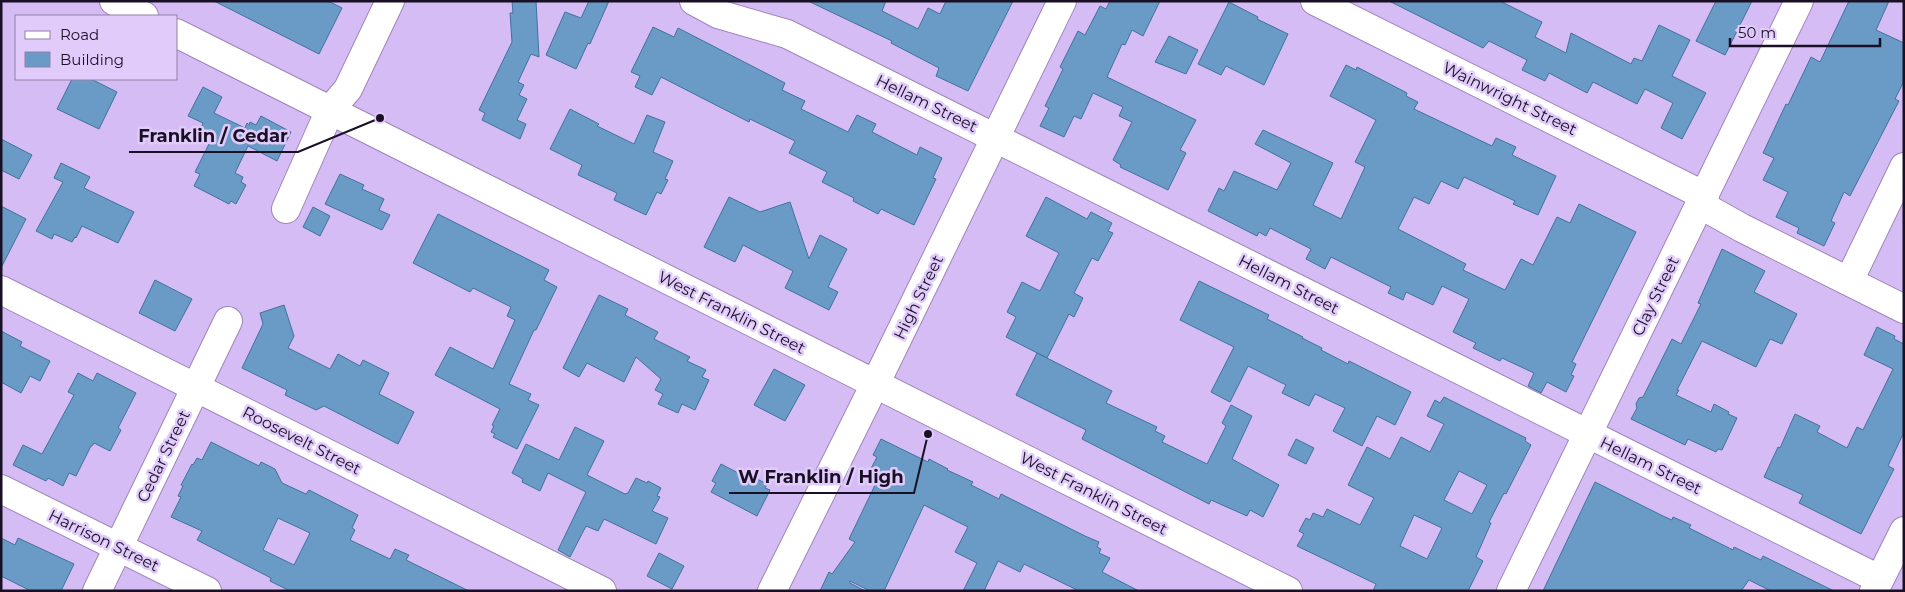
<svg xmlns="http://www.w3.org/2000/svg" width="1905" height="592" viewBox="0 0 1905 592" font-family="Montserrat,sans-serif">
	<style>
		.building { fill: #699bc6; stroke: #41729b; fill-rule: evenodd }
		.lines { fill: none; stroke-linecap: round; stroke-linejoin: round }
		.minor-casing { stroke: #9e85bc; stroke-width: 30 }
		.minor { stroke: #fff; stroke-width: 28 }
		.labels { text-anchor: middle; stroke-width: 5; stroke-linejoin: round; paint-order: stroke }
		.street-label { font-size: 16px; fill: #1a1025; stroke: #e0cbfa }
		.leader { fill: none; stroke: #1a1025; stroke-width: 2 }
		.callout-dot { fill: #1a1025; stroke: #e0cbfa; stroke-width: 2 }
		.callout-label { font-size: 18px; text-anchor: middle; font-weight: bold; fill: #1a1025; stroke: #e0cbfa; stroke-width: 5; stroke-linejoin: round; paint-order: stroke }
	</style>
	<rect width="100%" height="100%" fill="#d5bcf5"/>
	<g class="building">
		<path d="M 214,1 L 328,1 L 342,8 L 319,54 Z"/>
		<path d="M 512,1 L 536,1 L 539,57 L 531,54 L 518,82 L 524,85 L 519,95 L 527,99 L 517,120 L 526,124 L 520,139 L 482,120 L 485,113 L 479,110 L 512,42 L 510,13 L 513,13 Z"/>
		<path d="M 589,1 L 609,1 L 590,44 L 588,43 L 576,69 L 546,55 L 565,12 L 581,18 Z"/>
		<path d="M 808,1 L 886,1 L 882,11 L 918,29 L 928,8 L 940,14 L 946,1 L 1013,1 L 968,91 L 936,76 L 939,68 L 891,43 L 892,41 Z"/>
		<path d="M 1110,1 L 1160,1 L 1143,36 L 1132,30 L 1125,45 L 1122,44 L 1107,77 L 1196,120 L 1180,150 L 1186,153 L 1168,190 L 1120,167 L 1121,165 L 1113,160 L 1132,122 L 1119,116 L 1123,107 L 1093,93 L 1081,119 L 1074,116 L 1064,137 L 1040,126 L 1049,108 L 1045,106 L 1063,69 L 1060,67 L 1078,31 L 1085,35 L 1100,6 L 1106,9 Z"/>
		<path d="M 1389,1 L 1500,1 L 1542,22 L 1535,37 L 1566,53 L 1571,33 L 1631,64 L 1634,58 L 1642,61 L 1659,25 L 1690,40 L 1672,76 L 1706,93 L 1682,139 L 1661,128 L 1673,103 L 1645,89 L 1637,104 L 1593,82 L 1587,93 L 1549,73 L 1545,81 L 1522,70 L 1527,60 L 1489,41 L 1483,48 Z"/>
		<path d="M 1716,1 L 1752,1 L 1725,55 L 1696,41 Z"/>
		<path d="M 1849,1 L 1889,1 L 1876,30 L 1904,43 L 1904,81 L 1895,99 L 1899,101 L 1850,196 L 1844,192 L 1831,221 L 1835,223 L 1824,246 L 1797,233 L 1799,228 L 1776,217 L 1788,192 L 1763,180 L 1774,158 L 1763,153 L 1786,104 L 1788,105 L 1811,57 L 1820,62 Z"/>
		<path d="M 1229,2 L 1258,17 L 1257,19 L 1288,34 L 1264,85 L 1226,66 L 1221,75 L 1198,64 Z"/>
		<path d="M 653,27 L 674,37 L 678,28 L 785,83 L 782,90 L 805,101 L 801,109 L 848,132 L 857,115 L 876,124 L 872,132 L 917,155 L 920,147 L 942,158 L 933,178 L 936,179 L 914,225 L 881,209 L 878,214 L 853,201 L 854,198 L 822,182 L 827,172 L 789,153 L 795,141 L 750,119 L 749,122 L 661,77 L 652,95 L 635,87 L 640,76 L 631,72 Z"/>
		<path d="M 1169,36 L 1198,50 L 1186,74 L 1155,62 Z"/>
		<path d="M 1346,65 L 1356,70 L 1357,67 L 1407,93 L 1406,96 L 1418,102 L 1414,109 L 1492,146 L 1496,138 L 1516,147 L 1512,155 L 1556,176 L 1538,215 L 1513,204 L 1515,201 L 1464,177 L 1458,189 L 1441,181 L 1429,204 L 1414,197 L 1398,229 L 1466,264 L 1463,270 L 1505,290 L 1521,259 L 1533,265 L 1557,217 L 1570,223 L 1579,204 L 1636,232 L 1572,362 L 1576,364 L 1571,375 L 1574,376 L 1566,392 L 1547,382 L 1541,393 L 1528,386 L 1534,373 L 1502,358 L 1500,361 L 1473,348 L 1476,343 L 1453,332 L 1469,299 L 1442,286 L 1433,305 L 1406,292 L 1403,300 L 1388,293 L 1391,287 L 1331,257 L 1325,269 L 1306,259 L 1311,249 L 1270,228 L 1266,236 L 1259,232 L 1257,236 L 1208,211 L 1219,188 L 1224,191 L 1234,171 L 1277,190 L 1291,163 L 1255,144 L 1263,130 L 1333,163 L 1313,205 L 1341,219 L 1365,167 L 1355,162 L 1376,120 L 1330,96 Z"/>
		<path d="M 72,79 L 91,79 L 117,92 L 99,129 L 57,109 Z"/>
		<path d="M 203,87 L 222,97 L 214,113 L 245,128 L 247,123 L 249,125 L 250,122 L 256,125 L 261,116 L 291,132 L 277,161 L 248,146 L 235,173 L 243,177 L 241,182 L 246,185 L 236,204 L 231,201 L 229,204 L 194,186 L 200,174 L 195,172 L 209,144 L 203,141 L 207,133 L 200,130 L 203,123 L 188,116 Z"/>
		<path d="M 570,109 L 599,124 L 597,126 L 634,144 L 647,115 L 665,122 L 653,152 L 673,161 L 665,179 L 668,180 L 661,194 L 657,192 L 646,215 L 614,200 L 617,193 L 578,175 L 582,165 L 550,149 Z"/>
		<path d="M 1,139 L 32,155 L 19,179 L 1,170 Z"/>
		<path d="M 61,163 L 90,177 L 84,188 L 134,212 L 118,243 L 82,226 L 76,238 L 75,237 L 72,242 L 54,234 L 52,239 L 36,231 L 63,182 L 54,178 Z"/>
		<path d="M 340,174 L 364,185 L 362,189 L 384,199 L 379,210 L 390,215 L 382,230 L 325,204 Z"/>
		<path d="M 729,197 L 760,212 L 790,202 L 809,259 L 820,235 L 847,249 L 828,287 L 838,292 L 829,310 L 785,288 L 793,271 L 743,245 L 735,262 L 704,247 Z"/>
		<path d="M 1046,197 L 1087,219 L 1091,212 L 1112,223 L 1108,231 L 1113,233 L 1098,261 L 1092,258 L 1074,293 L 1083,298 L 1074,317 L 1069,314 L 1047,358 L 1006,337 L 1016,317 L 1007,312 L 1022,282 L 1040,291 L 1059,253 L 1026,236 Z"/>
		<path d="M 1,206 L 26,219 L 1,268 Z"/>
		<path d="M 313,207 L 330,216 L 320,236 L 303,227 Z"/>
		<path d="M 438,214 L 549,270 L 544,280 L 557,287 L 536,330 L 534,330 L 509,384 L 531,394 L 528,400 L 539,405 L 517,449 L 493,437 L 495,434 L 491,432 L 494,426 L 492,425 L 500,409 L 435,375 L 450,347 L 493,369 L 515,320 L 507,316 L 511,307 L 473,288 L 470,292 L 413,263 Z"/>
		<path d="M 1722,249 L 1765,271 L 1754,292 L 1797,314 L 1782,344 L 1770,339 L 1756,367 L 1702,341 L 1677,390 L 1679,390 L 1676,395 L 1711,412 L 1714,404 L 1729,412 L 1728,414 L 1737,418 L 1722,450 L 1718,449 L 1716,452 L 1688,439 L 1685,445 L 1631,419 L 1637,408 L 1636,404 L 1639,398 L 1643,397 L 1672,339 L 1681,344 L 1701,304 L 1698,303 Z"/>
		<path d="M 155,280 L 192,299 L 175,331 L 139,313 Z"/>
		<path d="M 1199,281 L 1269,315 L 1267,319 L 1303,337 L 1302,338 L 1322,348 L 1321,350 L 1348,364 L 1349,361 L 1411,392 L 1395,425 L 1377,416 L 1362,446 L 1333,431 L 1345,408 L 1315,394 L 1309,406 L 1282,393 L 1286,385 L 1248,366 L 1230,402 L 1211,392 L 1234,347 L 1180,320 Z"/>
		<path d="M 599,295 L 628,309 L 625,315 L 658,332 L 654,339 L 690,357 L 687,361 L 706,370 L 702,377 L 709,380 L 695,410 L 682,404 L 678,413 L 658,404 L 663,394 L 655,390 L 661,379 L 636,357 L 624,382 L 587,363 L 579,377 L 563,368 Z"/>
		<path d="M 284,305 L 294,336 L 288,348 L 330,369 L 338,354 L 360,366 L 363,360 L 389,373 L 379,394 L 414,412 L 398,444 L 324,406 L 316,410 L 285,395 L 287,390 L 242,368 L 263,324 L 260,313 Z"/>
		<path d="M 1877,327 L 1895,336 L 1894,339 L 1904,344 L 1904,432 L 1888,466 L 1894,469 L 1861,534 L 1799,503 L 1803,495 L 1764,477 L 1778,447 L 1780,448 L 1795,414 L 1820,426 L 1817,432 L 1847,448 L 1857,427 L 1863,430 L 1893,369 L 1864,355 Z"/>
		<path d="M 1,331 L 22,342 L 20,346 L 50,361 L 40,381 L 30,376 L 21,393 L 1,382 Z"/>
		<path d="M 1037,353 L 1112,391 L 1106,403 L 1157,427 L 1155,431 L 1165,436 L 1162,442 L 1207,464 L 1226,426 L 1222,423 L 1231,405 L 1252,416 L 1232,459 L 1279,485 L 1263,517 L 1250,510 L 1247,516 L 1211,500 L 1209,504 L 1082,439 L 1086,430 L 1016,395 Z"/>
		<path d="M 774,369 L 805,385 L 785,421 L 754,405 Z"/>
		<path d="M 78,373 L 93,381 L 97,373 L 136,393 L 118,428 L 121,430 L 110,451 L 94,443 L 92,446 L 91,446 L 76,476 L 69,473 L 63,486 L 48,478 L 46,481 L 13,465 L 23,445 L 42,454 L 74,395 L 68,392 Z"/>
		<path d="M 1444,397 L 1526,438 L 1525,441 L 1531,445 L 1506,494 L 1504,493 L 1489,522 L 1491,523 L 1476,557 L 1483,561 L 1468,591 L 1373,591 L 1376,584 L 1297,546 L 1304,534 L 1299,531 L 1306,518 L 1310,520 L 1313,513 L 1323,517 L 1327,509 L 1360,525 L 1374,498 L 1348,485 L 1367,447 L 1390,459 L 1401,437 L 1430,452 L 1444,424 L 1427,416 L 1435,400 L 1440,403 ZM 1459,471 L 1487,485 L 1472,514 L 1444,500 ZM 1414,515 L 1442,528 L 1427,559 L 1400,546 Z"/>
		<path d="M 575,427 L 604,441 L 587,475 L 625,494 L 628,493 L 636,478 L 647,483 L 648,481 L 661,488 L 657,496 L 660,497 L 652,511 L 668,518 L 656,544 L 604,519 L 598,531 L 586,526 L 570,557 L 558,550 L 586,492 L 548,473 L 540,491 L 522,482 L 523,479 L 512,473 L 526,444 L 559,460 Z"/>
		<path d="M 881,439 L 928,462 L 929,459 L 948,469 L 947,470 L 973,482 L 971,485 L 999,499 L 1001,494 L 1085,536 L 1099,542 L 1097,547 L 1101,549 L 1099,553 L 1110,558 L 1102,572 L 1139,591 L 1079,591 L 1024,564 L 1020,572 L 998,561 L 984,591 L 963,591 L 977,563 L 955,552 L 968,527 L 924,505 L 884,591 L 870,591 L 850,581 L 850,583 L 865,591 L 820,591 L 829,572 L 832,574 L 855,542 L 849,539 L 876,483 L 866,478 L 877,457 L 873,455 Z"/>
		<path d="M 1296,439 L 1314,448 L 1306,464 L 1288,455 Z"/>
		<path d="M 211,442 L 259,466 L 261,462 L 275,469 L 282,483 L 306,494 L 309,490 L 358,515 L 352,528 L 355,530 L 350,540 L 390,559 L 395,549 L 409,555 L 406,560 L 469,591 L 290,591 L 270,581 L 271,578 L 197,540 L 202,531 L 171,517 L 181,497 L 178,496 L 183,486 L 181,485 L 192,464 L 193,465 L 197,458 L 202,460 ZM 278,518 L 310,533 L 294,565 L 263,550 Z"/>
		<path d="M 721,464 L 740,474 L 741,471 L 767,484 L 765,488 L 770,490 L 757,516 L 711,492 L 716,483 L 712,481 Z"/>
		<path d="M 1595,482 L 1663,516 L 1672,520 L 1673,517 L 1691,525 L 1689,528 L 1733,550 L 1734,547 L 1761,560 L 1763,556 L 1834,591 L 1771,591 L 1749,580 L 1741,591 L 1543,591 Z"/>
		<path d="M 1,538 L 15,545 L 18,538 L 74,564 L 61,591 L 31,591 L 1,576 Z"/>
		<path d="M 659,553 L 684,566 L 672,589 L 647,576 Z"/>
	</g>
	<g class="lines">
		<g class="minor-casing">
			<g id="minor">
				<path d="M 114,1 L 144,16"/>
				<path d="M 694,1 L 718,14 L 787,34 L 1879,579"/>
				<path d="M 1315,1 L 1705,196"/>
				<path d="M 176,33 L 1288,591"/>
				<path d="M 1701,205 L 1742,228 L 1904,309"/>
				<path d="M 286,209 L 330,110 L 348,89 L 390,1"/>
				<path d="M 1849,281 L 1904,167"/>
				<path d="M 1,290 L 602,591"/>
				<path d="M 1,489 L 207,591"/>
				<path d="M 97,591 L 228,321"/>
				<path d="M 772,591 L 885,364 L 1062,1"/>
				<path d="M 1511,591 L 1799,1"/>
				<path d="M 1874,591 L 1904,531"/>
			</g>
		</g>
		<use href="#minor" class="minor"/>
	</g>
	<g class="labels">
		<g class="street-label">
			<text transform="translate(1510 98) rotate(26)" y="6">Wainwright Street</text>
			<text transform="translate(927 103) rotate(26)" y="6">Hellam Street</text>
			<text transform="translate(1289 284) rotate(27)" y="6">Hellam Street</text>
			<text transform="translate(1655 296) rotate(-64)" y="6">Clay Street</text>
			<text transform="translate(918 297) rotate(-64)" y="6">High Street</text>
			<text transform="translate(732 312) rotate(27)" y="6">West Franklin Street</text>
			<text transform="translate(302 440) rotate(27)" y="6">Roosevelt Street</text>
			<text transform="translate(163 456) rotate(-64)" y="6">Cedar Street</text>
			<text transform="translate(1651 465) rotate(26)" y="6">Hellam Street</text>
			<text transform="translate(1094 493) rotate(27)" y="6">West Franklin Street</text>
			<text transform="translate(104 540) rotate(26)" y="6">Harrison Street</text>
		</g>
	</g>
	<path class="leader" d="M380 118L298 152H129M928 434L914 493H729"/>
	<g class="callout-dot">
		<circle cx="380" cy="118" r="5"/>
		<circle cx="928" cy="434" r="5"/>
	</g>
	<g class="callout-label">
		<text x="213" y="142">Franklin / Cedar</text>
		<text x="821" y="483">W Franklin / High</text>
	</g>
	<rect width="1905" height="592" fill="none" stroke="#1a1025" stroke-width="5"/>
	<rect x="15" y="15" width="162" height="65" fill="#e0cbfa" stroke="#9180a5"/>
	<rect x="25" y="31" width="25" height="8" fill="#ffffff" stroke="#9180a5"/>
	<text x="60" y="40" font-size="15" fill="#1a1025">Road</text>
	<rect x="25" y="52" width="25" height="15" fill="#699bc6" stroke="#9180a5"/>
	<text x="60" y="65" font-size="15" fill="#1a1025">Building</text>
	<path d="M1730 38v8h150v-8" fill="none" stroke="#1a1025" stroke-width="2.5"/>
	<text x="1738" y="38" font-size="15" fill="#1a1025" stroke="#e0cbfa" stroke-width="4" paint-order="stroke">50 m</text>
</svg>
